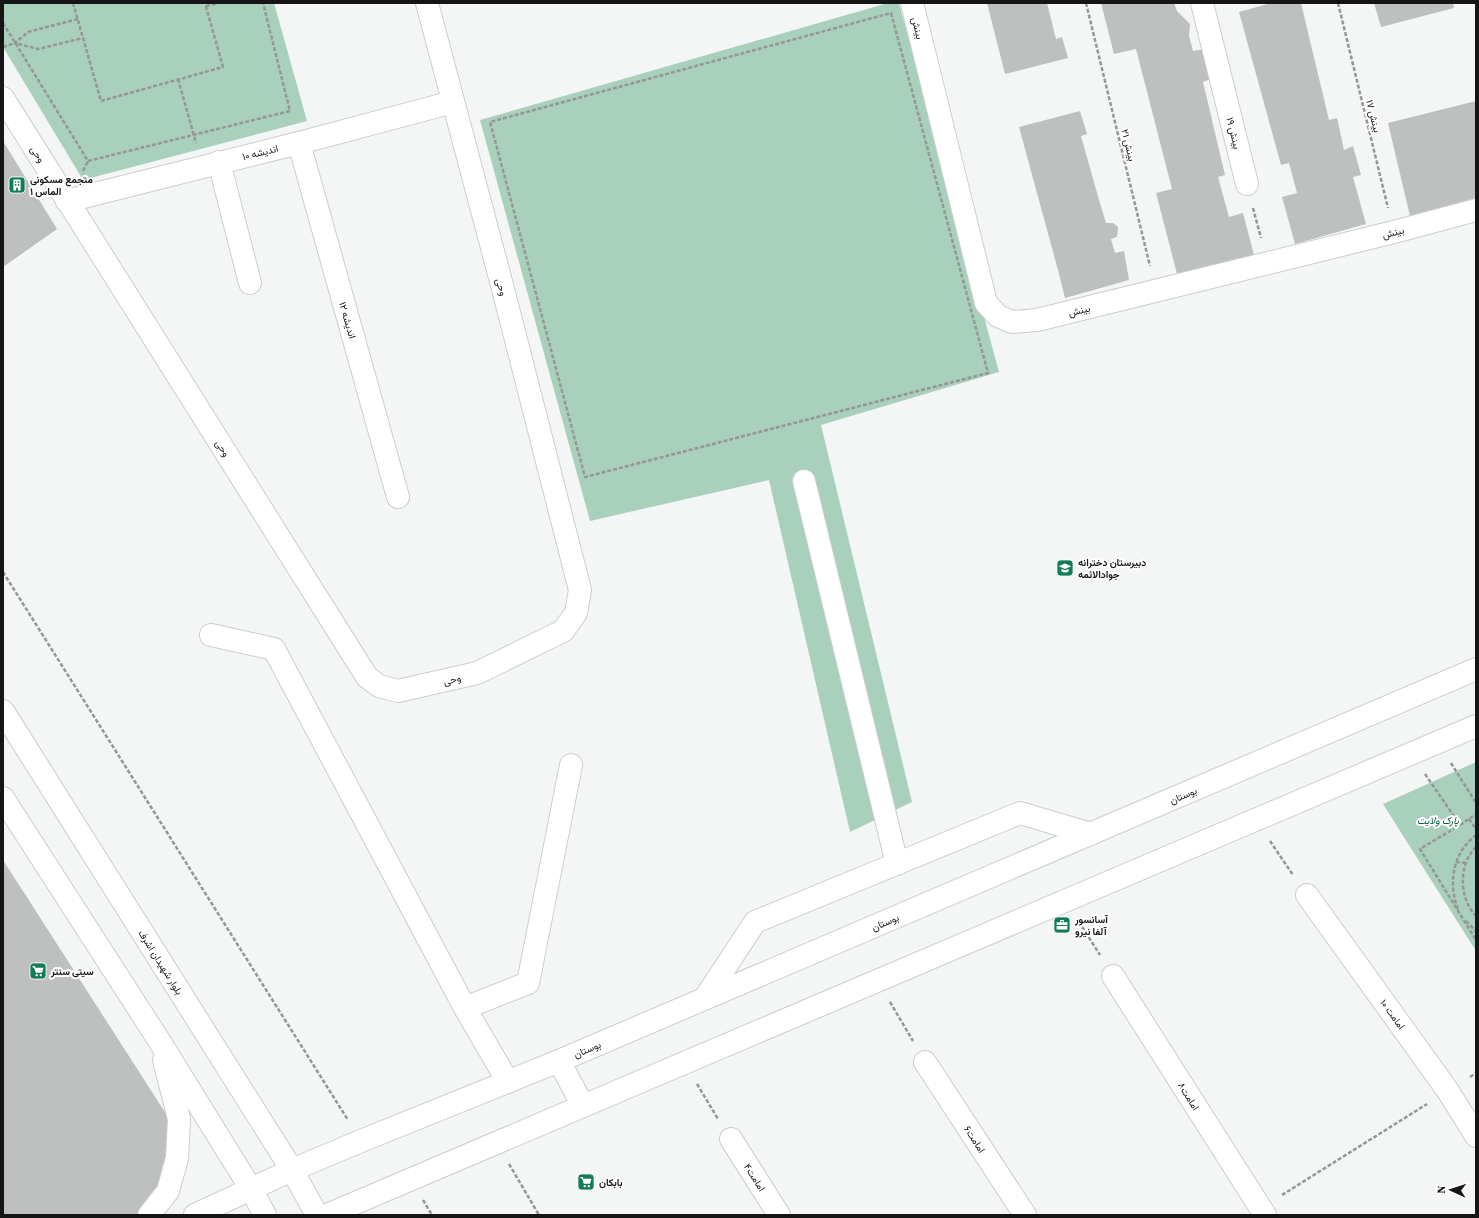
<svg xmlns="http://www.w3.org/2000/svg" width="1479" height="1218" viewBox="0 0 1479 1218" font-family="'Source Serif 4',Vazirmatn,serif">
	<style>
		.park { fill: #a9d0bc }
		.building { fill: #bdc0bf }
		.lines { fill: none; stroke-linecap: round; stroke-linejoin: round }
		.minor-casing { stroke: #cacecc; stroke-width: 24 }
		.major-casing { stroke: #cacecc; stroke-width: 24 }
		.path { stroke: #949795; stroke-width: 2.5; stroke-dasharray: 4 2; stroke-linecap: butt }
		.minor { stroke: #fff; stroke-width: 22 }
		.major { stroke: #fff; stroke-width: 22 }
		.labels { text-anchor: middle; stroke-width: 4; stroke-linejoin: round; paint-order: stroke }
		.street-label { font-size: 10px; fill: #141514; stroke: #fff }
		.poi-label { font-size: 10px; font-weight: bold; fill: #141514; stroke: #fff; text-anchor: start }
		.park-label { font-size: 10px; font-style: italic; fill: #045c3e; stroke: #fff }
	</style>
	<rect width="100%" height="100%" fill="#f3f6f4"/>
	<g class="park">
		<path d="M 3,3 L 274,3 L 307,121 L 83,180 L 3,47 Z"/>
		<path d="M 888,3 L 899,3 L 999,372 L 821,425 L 912,802 L 850,832 L 769,480 L 590,521 L 480,120 Z"/>
		<path d="M 1476,762 L 1476,951 L 1383,804 Z"/>
	</g>
	<g class="building">
		<path d="M 987,3 L 1047,3 L 1056,39 L 1062,37 L 1068,58 L 1005,74 Z"/>
		<path d="M 1101,3 L 1174,3 L 1177,11 L 1190,24 L 1189,36 L 1193,51 L 1204,49 L 1211,79 L 1203,82 L 1225,175 L 1218,177 L 1229,217 L 1243,213 L 1254,255 L 1177,274 L 1156,193 L 1172,189 L 1136,49 L 1114,54 Z"/>
		<path d="M 1271,3 L 1301,3 L 1329,120 L 1337,118 L 1344,150 L 1353,146 L 1361,175 L 1353,177 L 1366,224 L 1295,244 L 1282,197 L 1297,193 L 1289,163 L 1281,165 L 1239,12 Z"/>
		<path d="M 1374,3 L 1453,3 L 1454,8 L 1381,27 Z"/>
		<path d="M 1476,101 L 1476,198 L 1410,216 L 1388,123 Z"/>
		<path d="M 1080,111 L 1087,134 L 1081,136 L 1099,200 L 1106,223 L 1113,223 L 1118,227 L 1117,237 L 1111,239 L 1115,253 L 1124,251 L 1129,280 L 1065,298 L 1058,270 L 1019,127 Z"/>
		<path d="M 3,141 L 57,229 L 3,267 Z"/>
		<path d="M 3,860 L 179,1134 L 173,1180 L 140,1215 L 3,1215 Z"/>
	</g>
	<g class="lines">
		<g class="minor-casing">
			<g id="minor">
				<path d="M 912,3 L 986,303 L 998,316 L 1012,322 L 1037,320 L 1394,232 L 1476,210"/>
				<path d="M 1202,3 L 1247,184"/>
				<path d="M 3,98 L 367,677 L 379,686 L 398,691 L 477,673 L 563,631 L 576,613 L 580,590 L 503,289 L 427,3"/>
				<path d="M 299,143 L 398,497"/>
				<path d="M 219,162 L 250,283"/>
				<path d="M 67,201 L 299,143 L 453,102"/>
				<path d="M 804,481 L 897,864"/>
				<path d="M 211,635 L 274,649 L 465,1008 L 508,1082"/>
				<path d="M 1307,895 L 1448,1091 L 1476,1136"/>
				<path d="M 1113,976 L 1265,1215"/>
				<path d="M 705,998 L 755,922 L 1020,813 L 1091,834"/>
				<path d="M 465,1008 L 528,983 L 571,765"/>
				<path d="M 559,1061 L 583,1106"/>
				<path d="M 925,1062 L 1025,1215"/>
				<path d="M 731,1139 L 779,1215"/>
				<path d="M 292,1170 L 361,1141 L 559,1061 L 1476,669"/>
				<path d="M 327,1215 L 1476,726"/>
			</g>
		</g>
		<g class="major-casing">
			<g id="major">
				<path d="M 3,711 L 292,1170 L 317,1215"/>
				<path d="M 3,798 L 160,1042 L 251,1189 L 265,1215"/>
				<path d="M 149,1215 L 168,1191 L 177,1158 L 179,1119 L 164,1060"/>
				<path d="M 195,1215 L 292,1170"/>
			</g>
		</g>
		<g class="path">
			<path d="M 73,3 L 101,101 L 223,67 L 205,3"/>
			<path d="M 1086,3 L 1150,266"/>
			<path d="M 1338,3 L 1388,208"/>
			<path d="M 206,6 L 219,3"/>
			<path d="M 891,13 L 988,373 L 585,477 L 490,122 Z"/>
			<path d="M 78,19 L 28,32 L 15,43 L 38,49 L 83,38"/>
			<path d="M 3,23 L 88,161 L 290,111 L 263,3"/>
			<path d="M 3,47 L 15,43"/>
			<path d="M 178,79 L 196,143"/>
			<path d="M 83,171 L 88,161"/>
			<path d="M 1253,208 L 1261,238"/>
			<path d="M 3,572 L 348,1120"/>
			<path d="M 1451,763 L 1476,803"/>
			<path d="M 1425,774 L 1460,825 L 1420,849 L 1476,940"/>
			<path d="M 1469,819 L 1476,829"/>
			<path d="M 1460,825 L 1476,814"/>
			<path d="M 1270,841 L 1293,875"/>
			<path d="M 1476,847 C 1458,864 1459,899 1476,916"/>
			<path d="M 1456,862 L 1466,863"/>
			<path d="M 1458,909 C 1450,889 1451,864 1465,846 C 1468,842 1472,838 1476,835"/>
			<path d="M 1466,921 L 1476,931"/>
			<path d="M 1079,922 L 1100,955"/>
			<path d="M 890,1002 L 913,1041"/>
			<path d="M 1470,1077 L 1476,1073"/>
			<path d="M 697,1084 L 718,1119"/>
			<path d="M 509,1164 L 539,1215"/>
			<path d="M 1282,1195 L 1427,1104"/>
			<path d="M 423,1200 L 432,1215"/>
		</g>
		<use href="#minor" class="minor"/>
		<use href="#major" class="major"/>
	</g>
	<defs>
		<g id="building-square" transform="scale(0.9)"><rect x="-9" y="-9" width="18" height="18" rx="4" fill="#117c56" stroke="#fff"/><path d="M-4-6H4V6H1V3H-1V6H-4ZM-2.5-4.3h1.7v1.8h-1.7ZM.8-4.3h1.7v1.8H.8ZM-2.5-1h1.7V.8h-1.7ZM.8-1h1.7V.8H.8Z" fill="#fff"/></g>
		<g id="school-square" transform="scale(0.9)"><rect x="-9" y="-9" width="18" height="18" rx="4" fill="#117c56" stroke="#fff"/><path d="M0-5L7-2L0 1L-7-2ZM-4 1L0 2.5L4 1V4Q0 6-4 4Z" fill="#fff"/></g>
		<g id="office-square" transform="scale(0.9)"><rect x="-9" y="-9" width="18" height="18" rx="4" fill="#117c56" stroke="#fff"/><path d="M-6-3h4V-5.5h4V-3h4V5H-6ZM-1-4.5V-3h2v-1.5ZM-6 0V1H6V0Z" fill="#fff"/></g>
		<g id="supermarket-square" transform="scale(0.9)"><rect x="-9" y="-9" width="18" height="18" rx="4" fill="#117c56" stroke="#fff"/><path d="M-6-5.5h2.5l.6 2H6L4.5 2H-2.5L-4.4-4H-6ZM-1.5 3.2a1.3 1.3 0 1 0 .1 0ZM3 3.2a1.3 1.3 0 1 0 .1 0Z" fill="#fff"/></g>
	</defs>
	<g fill-rule="evenodd">
		<use href="#building-square" x="17" y="185"/>
		<use href="#school-square" x="1065" y="568"/>
		<use href="#office-square" x="1062" y="925"/>
		<use href="#supermarket-square" x="38" y="971"/>
		<use href="#supermarket-square" x="586" y="1182"/>
	</g>
	<g class="labels">
		<g class="street-label">
			<text transform="translate(918 28) rotate(76)" y="4">بینش</text>
			<text transform="translate(1374 116) rotate(76)" y="4">بینش ۱۷</text>
			<text transform="translate(1234 133) rotate(76)" y="4">بینش ۱۹</text>
			<text transform="translate(1129 145) rotate(76)" y="4">بینش ۲۱</text>
			<text transform="translate(260 152) rotate(-14)" y="4">اندیشه ۱۰</text>
			<text transform="translate(38 154) rotate(58)" y="4">وحی</text>
			<text transform="translate(1393 232) rotate(-15)" y="4">بینش</text>
			<text transform="translate(502 287) rotate(75)" y="4">وحی</text>
			<text transform="translate(1079 310) rotate(-14)" y="4">بینش</text>
			<text transform="translate(348 320) rotate(74)" y="4">اندیشه ۱۲</text>
			<text transform="translate(223 448) rotate(58)" y="4">وحی</text>
			<text transform="translate(452 679) rotate(-13)" y="4">وحی</text>
			<text transform="translate(1183 795) rotate(-23)" y="4">بوستان</text>
			<text transform="translate(885 922) rotate(-23)" y="4">بوستان</text>
			<text transform="translate(161 962) rotate(58)" y="4">بلوار شهیدان اشرف</text>
			<text transform="translate(1393 1014) rotate(54)" y="4">امامت ۱۰</text>
			<text transform="translate(587 1049) rotate(-23)" y="4">بوستان</text>
			<text transform="translate(1189 1096) rotate(58)" y="4">امامت۸</text>
			<text transform="translate(975 1139) rotate(57)" y="4">امامت۶</text>
			<text transform="translate(755 1177) rotate(58)" y="4">امامت۴</text>
		</g>
		<g class="poi-label">
			<text x="30" y="183">متجمع مسکونی<tspan x="30" dy="12">الماس ۱</tspan></text>
			<text x="1078" y="566">دبیرستان دخترانه<tspan x="1078" dy="12">جوادالائمه</tspan></text>
			<text x="1075" y="923">آسانسور<tspan x="1075" dy="12">آلفا نيرو</tspan></text>
			<text x="51" y="975">سیتی سنتر</text>
			<text x="599" y="1186">بابکان</text>
		</g>
		<g class="park-label">
			<text x="1438" y="824">پارک ولایت</text>
		</g>
	</g>
	<rect width="1479" height="1218" fill="none" stroke="#141514" stroke-width="8"/>
	<g transform="translate(1451 1190) rotate(273)" stroke="#ffffff" stroke-width="3" paint-order="stroke">
	<path d="M0-3L7 15L0 10L-7 15Z" fill="#141514"/>
	<text y="-6" font-size="11" font-weight="bold" text-anchor="middle" fill="#141514">N</text>
	</g>
</svg>
